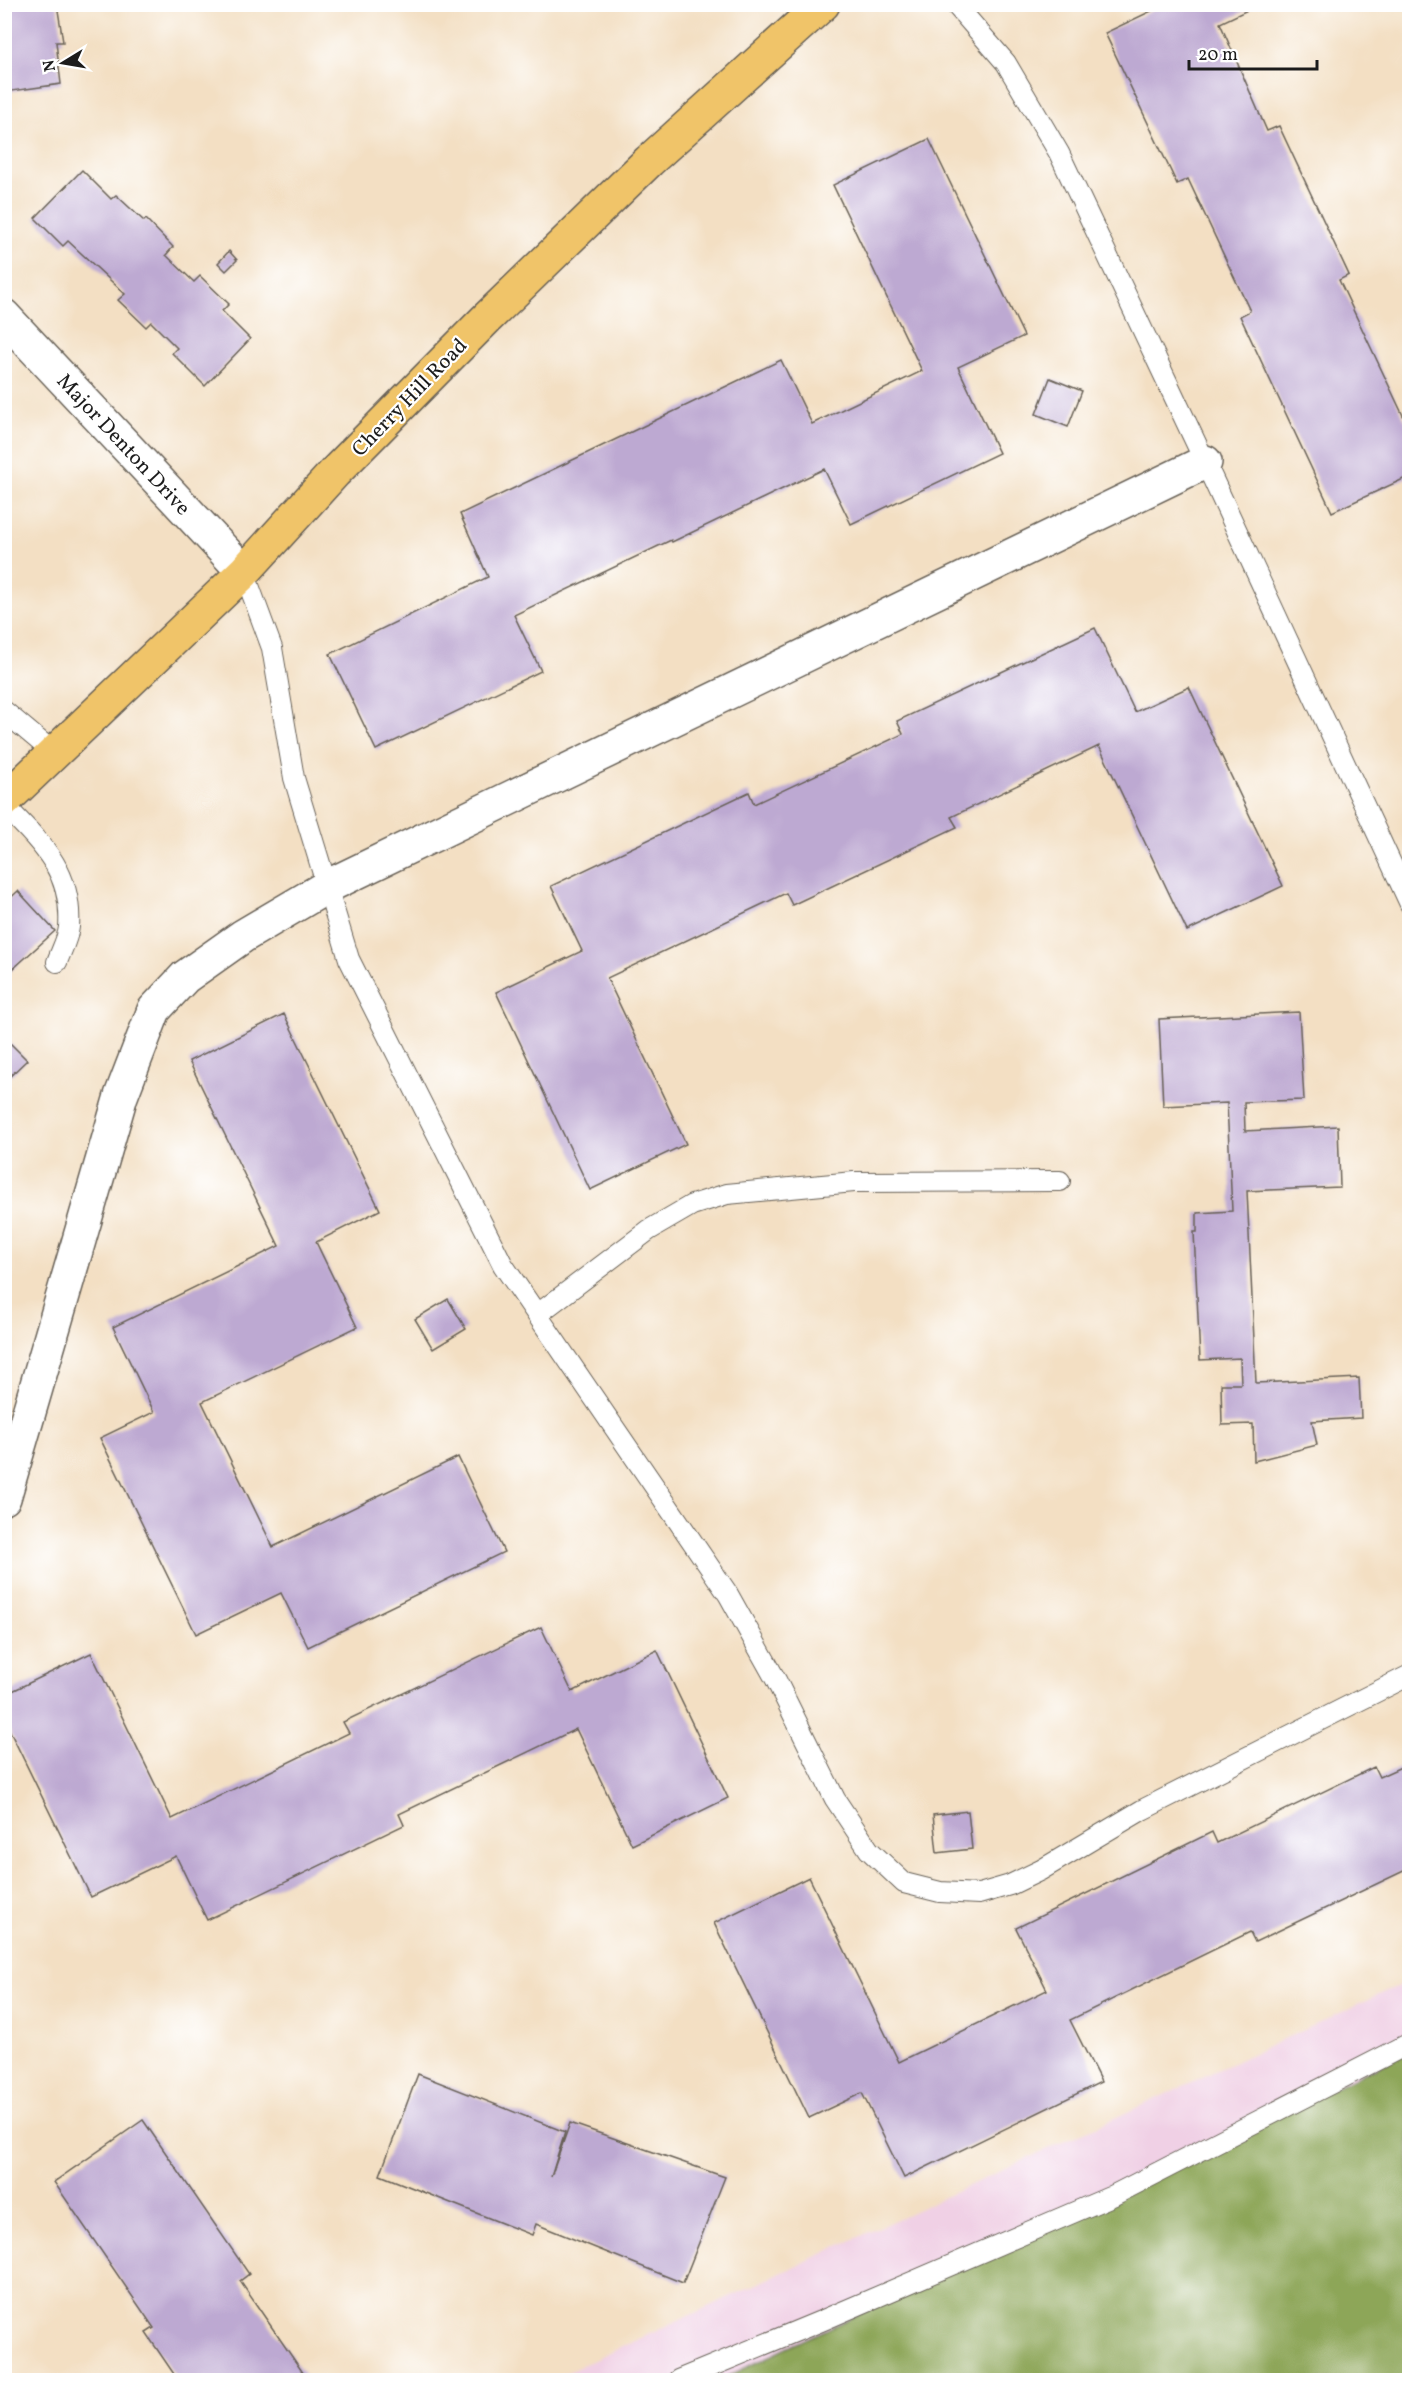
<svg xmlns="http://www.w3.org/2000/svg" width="1414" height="2385" viewBox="0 0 1414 2385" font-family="Vollkorn,serif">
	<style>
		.built { fill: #f0d0e5 }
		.forest { fill: #8da658; stroke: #54613a; stroke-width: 1.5 }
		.building { fill: #bda9d2 }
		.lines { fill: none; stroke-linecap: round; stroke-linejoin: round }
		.service-casing { stroke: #676056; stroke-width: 22 }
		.minor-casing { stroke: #676056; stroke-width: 36 }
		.primary-casing { stroke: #676056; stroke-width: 36 }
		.service { stroke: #fff; stroke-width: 20 }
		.minor { stroke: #fff; stroke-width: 33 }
		.primary { stroke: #f0c469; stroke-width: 33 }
		.labels { text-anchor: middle; stroke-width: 4.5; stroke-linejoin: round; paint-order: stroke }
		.street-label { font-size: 21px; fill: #1c1c1c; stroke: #fff }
	</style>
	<rect width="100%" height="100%" fill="#fff"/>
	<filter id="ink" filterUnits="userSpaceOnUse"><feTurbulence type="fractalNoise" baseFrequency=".0167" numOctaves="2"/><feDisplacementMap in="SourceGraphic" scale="12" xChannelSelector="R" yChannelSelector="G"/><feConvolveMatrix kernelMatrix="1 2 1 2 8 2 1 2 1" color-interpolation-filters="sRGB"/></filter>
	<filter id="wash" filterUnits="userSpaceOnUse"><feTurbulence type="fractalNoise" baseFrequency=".008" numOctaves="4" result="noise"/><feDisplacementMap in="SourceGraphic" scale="24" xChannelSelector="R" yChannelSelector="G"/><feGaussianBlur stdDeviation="1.35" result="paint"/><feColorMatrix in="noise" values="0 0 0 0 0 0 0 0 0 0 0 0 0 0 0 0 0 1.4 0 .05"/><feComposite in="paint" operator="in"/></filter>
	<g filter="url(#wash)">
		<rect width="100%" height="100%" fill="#f3dfc3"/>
		<path class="built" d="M 1409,1981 L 1409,2380 L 551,2380 Z"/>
		<path class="forest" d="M 1409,2052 L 1409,2380 L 720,2380 Z"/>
		<g id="blocks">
			<g class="building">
				<path d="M 5,4 L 57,4 L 63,42 L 56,42 L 61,84 L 5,92 Z"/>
				<path d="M 1166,4 L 1260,4 L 1220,23 L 1267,131 L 1279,126 L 1349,275 L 1339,280 L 1408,426 L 1410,425 L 1410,476 L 1332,512 L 1240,316 L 1250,311 L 1188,179 L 1177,184 L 1105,33 Z"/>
				<path d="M 929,139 L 1024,336 L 958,367 L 999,453 L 851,524 L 824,469 L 672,542 L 671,540 L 514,615 L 541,671 L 376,750 L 330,654 L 488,577 L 460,514 L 781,360 L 812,424 L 922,371 L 833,185 Z"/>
				<path d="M 82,170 L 111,199 L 116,195 L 144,221 L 146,219 L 173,247 L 166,255 L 194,282 L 200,276 L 229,304 L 222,311 L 250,339 L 205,386 L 172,353 L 177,348 L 151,322 L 146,327 L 118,300 L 125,294 L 68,241 L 63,246 L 35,218 Z"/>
				<path d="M 229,251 L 237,260 L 226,271 L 218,263 Z"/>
				<path d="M 1050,378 L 1082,391 L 1068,427 L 1036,414 Z"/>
				<path d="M 1095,628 L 1135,712 L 1189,687 L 1283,886 L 1187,931 L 1099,746 L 951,817 L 957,827 L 792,905 L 786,893 L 607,978 L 686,1144 L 590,1190 L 496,992 L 582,951 L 551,886 L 749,792 L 754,804 L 903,734 L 897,721 Z"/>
				<path d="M 18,891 L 55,931 L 4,977 L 4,904 Z"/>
				<path d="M 1299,1012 L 1304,1100 L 1244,1102 L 1245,1131 L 1338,1126 L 1340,1187 L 1247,1191 L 1256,1383 L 1359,1378 L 1361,1418 L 1312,1421 L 1317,1445 L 1254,1461 L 1253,1424 L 1222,1425 L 1221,1384 L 1241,1384 L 1240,1358 L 1200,1360 L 1194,1232 L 1197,1232 L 1197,1213 L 1232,1211 L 1227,1103 L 1163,1106 L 1159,1019 Z"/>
				<path d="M 284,1014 L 380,1210 L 316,1242 L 357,1327 L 202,1402 L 273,1547 L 458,1457 L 504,1552 L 308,1647 L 281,1593 L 196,1634 L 100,1438 L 154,1412 L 113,1327 L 279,1246 L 189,1061 Z"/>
				<path d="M 4,1037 L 27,1060 L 4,1082 Z"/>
				<path d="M 448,1299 L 466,1329 L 433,1349 L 415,1319 Z"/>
				<path d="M 541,1627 L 572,1692 L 657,1650 L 728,1798 L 632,1845 L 576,1729 L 399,1814 L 404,1825 L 207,1920 L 176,1856 L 91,1897 L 4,1719 L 4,1695 L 91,1653 L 172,1819 L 349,1733 L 343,1722 Z"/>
				<path d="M 1410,1763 L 1410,1868 L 1255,1942 L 1250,1932 L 1070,2020 L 1101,2082 L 904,2178 L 862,2093 L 809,2118 L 714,1923 L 809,1877 L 899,2062 L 1047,1990 L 1016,1928 L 1212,1832 L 1217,1843 L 1374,1767 L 1379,1777 Z"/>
				<path d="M 968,1811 L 972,1849 L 937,1853 L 933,1815 Z"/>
				<path d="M 418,2074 L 565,2132 L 551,2177 L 570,2123 L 725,2177 L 683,2283 L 536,2224 L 532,2235 L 380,2175 Z"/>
				<path d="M 143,2120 L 249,2274 L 240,2281 L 308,2380 L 178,2380 L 146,2333 L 154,2328 L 54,2182 Z"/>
			</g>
		</g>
	</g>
	<g filter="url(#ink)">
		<use href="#blocks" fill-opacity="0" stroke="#676056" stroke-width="1.5"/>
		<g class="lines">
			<g class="service-casing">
				<g id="service">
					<path d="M 955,4 L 1006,63 L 1059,153 L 1205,462 L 1410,904"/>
					<path d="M 244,572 L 272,648 L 294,778 L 349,959 L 503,1265 L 728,1594 L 776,1680 L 835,1799 L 869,1850 L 904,1883 L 940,1892 L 979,1894 L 1010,1885 L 1041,1870 L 1142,1810 L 1410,1675"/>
					<path d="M 4,711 L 54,753"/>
					<path d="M 4,805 C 40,842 73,871 69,927 C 68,938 61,951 57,962"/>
					<path d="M 538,1314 L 649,1230 L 692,1205 L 727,1194 L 854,1182 L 1060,1181"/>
					<path d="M 678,2380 L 821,2321 L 1112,2196 L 1410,2043"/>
				</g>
			</g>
			<g class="minor-casing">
				<g id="minor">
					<path d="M 4,316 L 244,572"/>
					<path d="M 4,1498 L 121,1096 L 154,1010 L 185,977 L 243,936 L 328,886 L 1205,462"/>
				</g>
			</g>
			<g class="primary-casing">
				<path id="primary" d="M 4,801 L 244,572 L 335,472 L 486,319 L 649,161 L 823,4"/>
			</g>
			<use href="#service" class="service"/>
			<use href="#minor" class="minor"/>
			<use href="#primary" class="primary"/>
		</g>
	</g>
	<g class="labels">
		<g class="street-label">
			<text transform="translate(409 397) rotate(-46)" y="7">Cherry Hill Road</text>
			<text transform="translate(124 444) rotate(47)" y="7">Major Denton Drive</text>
		</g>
	</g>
	<rect width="1414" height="2385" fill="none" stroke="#fff" stroke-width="24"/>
	<g transform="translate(63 63) rotate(259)" stroke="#ffffff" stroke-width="4.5" paint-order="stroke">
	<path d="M0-4.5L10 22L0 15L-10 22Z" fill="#1c1c1c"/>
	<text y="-9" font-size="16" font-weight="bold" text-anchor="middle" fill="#1c1c1c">N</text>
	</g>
	<path d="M1189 60v9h128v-9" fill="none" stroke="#1c1c1c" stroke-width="3"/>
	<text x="1198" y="60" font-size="18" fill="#1c1c1c" stroke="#ffffff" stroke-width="4.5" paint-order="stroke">20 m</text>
</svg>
